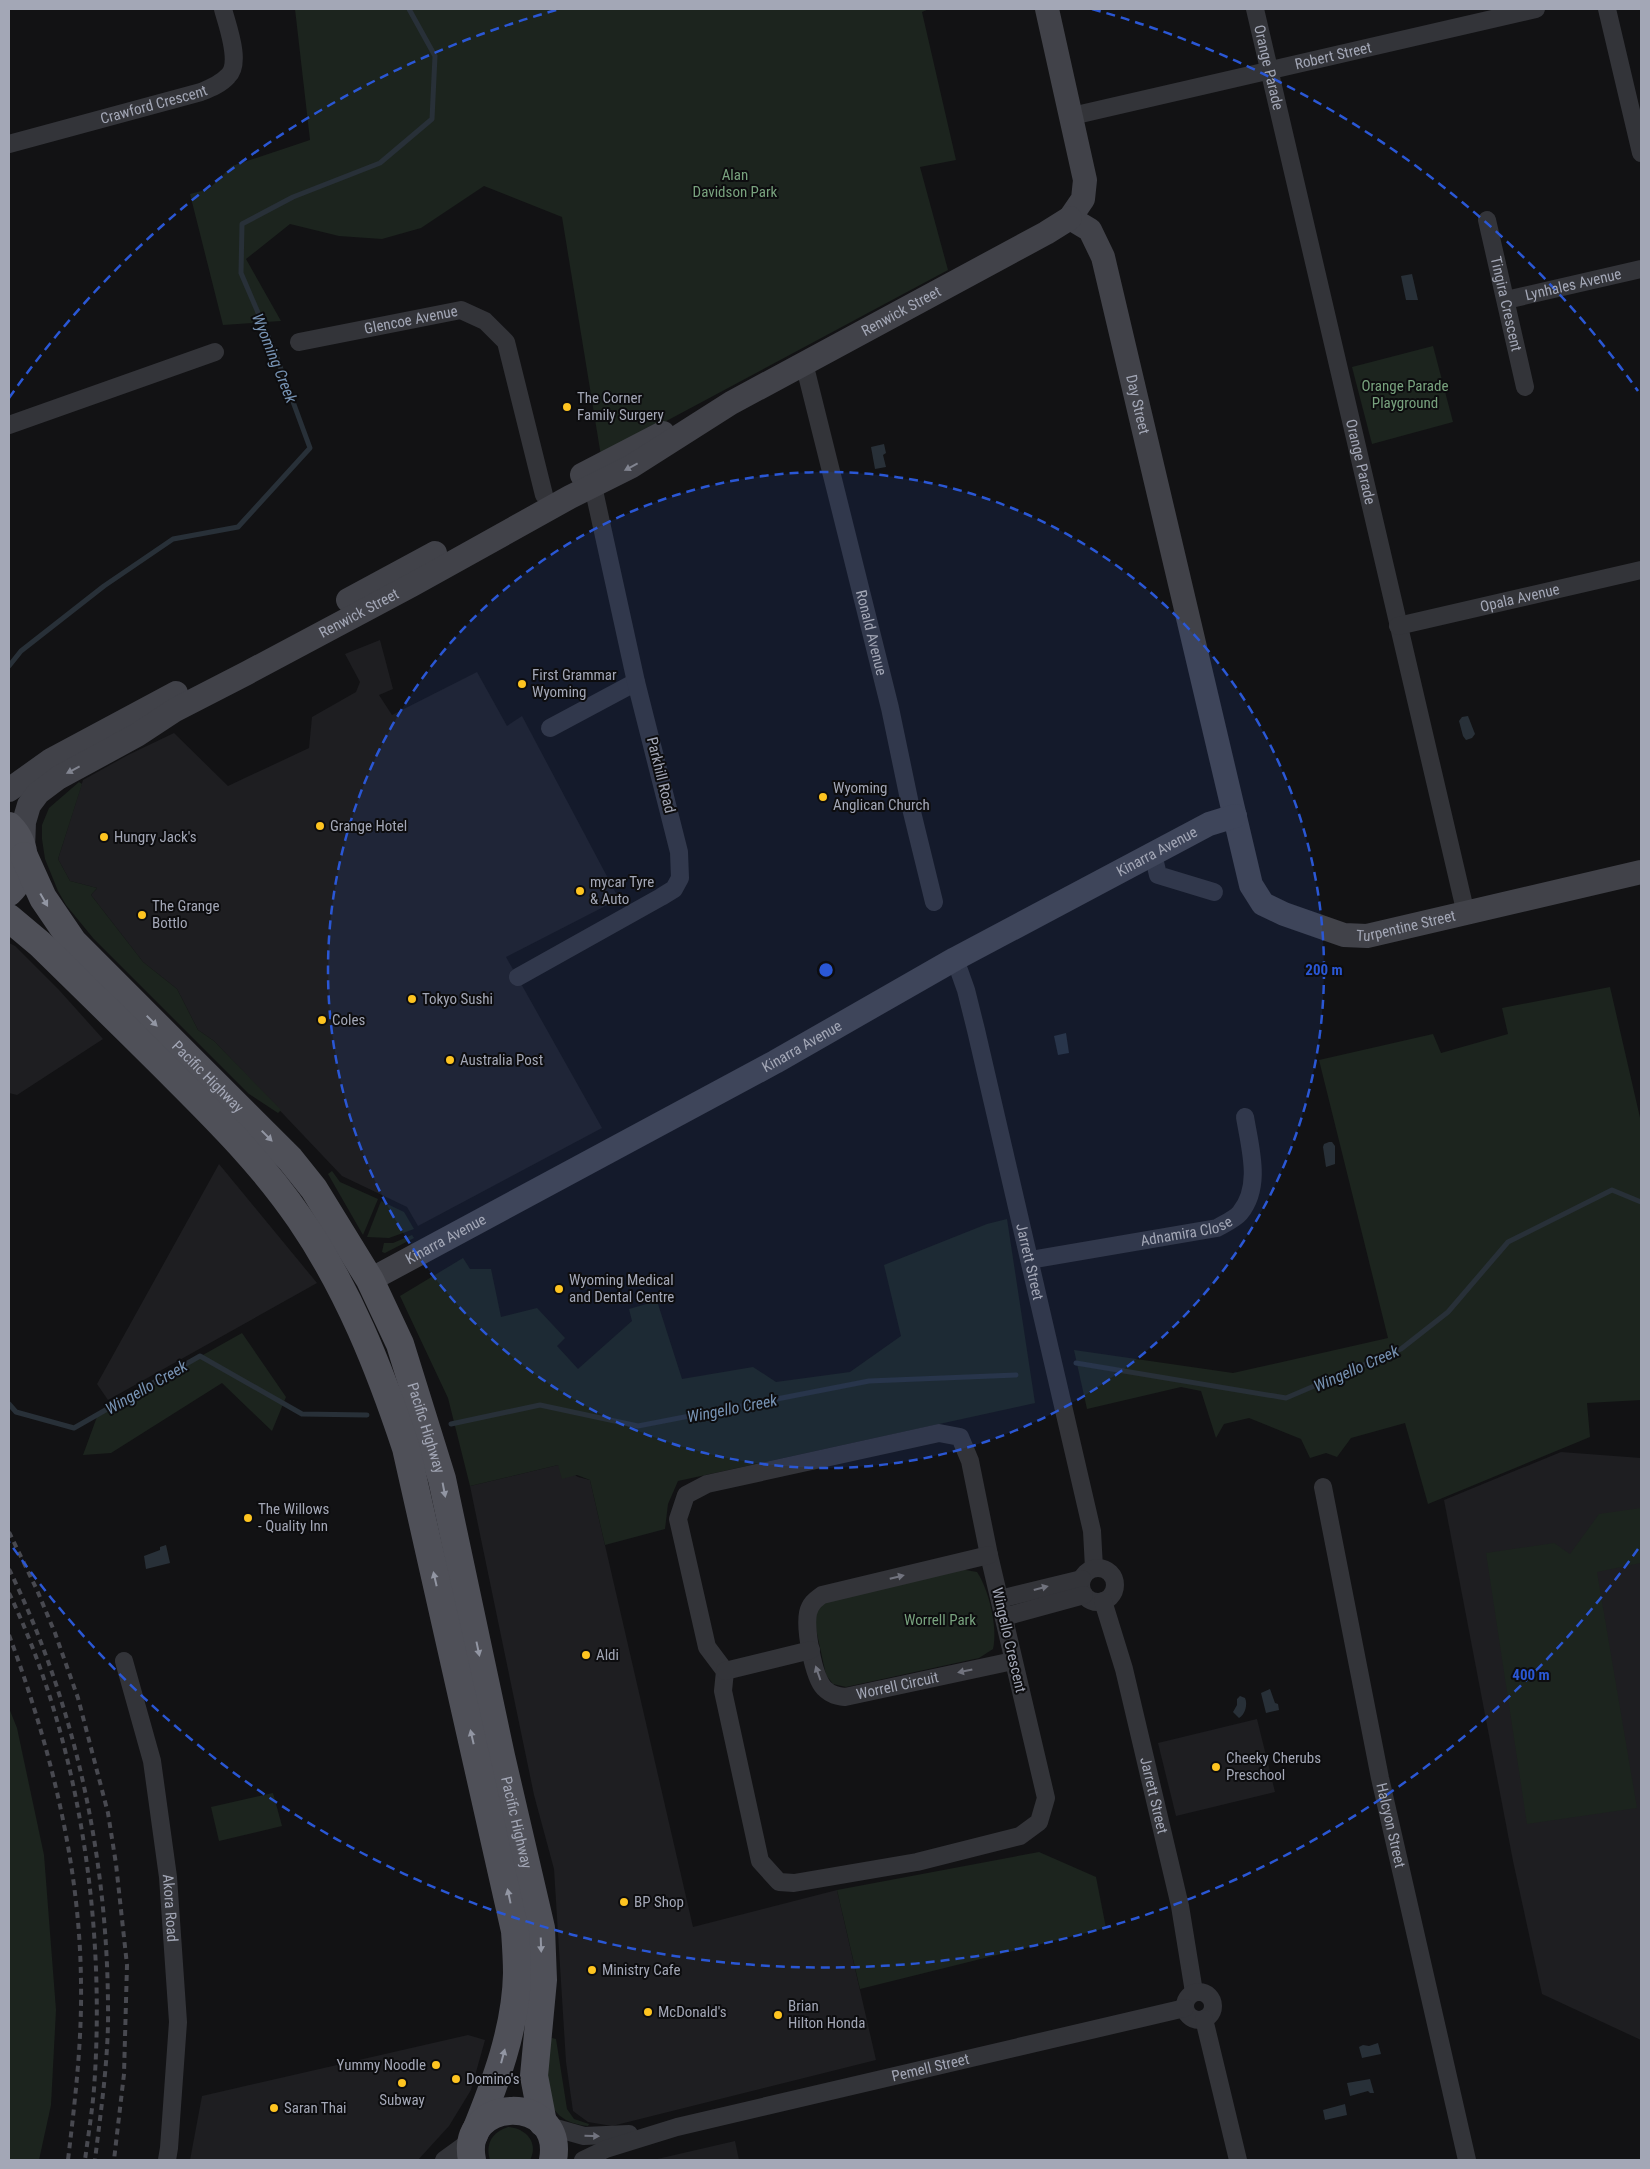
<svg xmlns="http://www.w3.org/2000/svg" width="1650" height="2169" viewBox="0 0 1650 2169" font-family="'Roboto Condensed',sans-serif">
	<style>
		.built { fill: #1e1e21 }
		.green { fill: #1c241e }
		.water { fill: #283038 }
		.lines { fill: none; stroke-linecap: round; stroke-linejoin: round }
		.stream { stroke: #283038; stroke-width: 5 }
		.street { stroke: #333439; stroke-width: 18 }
		.secondary { stroke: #414249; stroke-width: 24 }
		.primary { stroke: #4f5058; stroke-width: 28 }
		.rail { stroke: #484950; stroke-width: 4; stroke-dasharray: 6 5; stroke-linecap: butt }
		.oneway { fill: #818490 }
		.oneway2 { fill: #9296a3 }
		.oneway3 { fill: #71737e }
		.ring { fill: none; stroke: #2a57d5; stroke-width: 2.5; stroke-dasharray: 9 6 }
		.poi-dot { fill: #fec420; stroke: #0d0d0f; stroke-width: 2 }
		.labels { text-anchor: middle; stroke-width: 4; stroke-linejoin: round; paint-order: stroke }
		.street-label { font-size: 15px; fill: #a3a7b6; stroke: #0d0d0f }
		.park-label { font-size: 15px; fill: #78a27e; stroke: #0d0d0f }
		.poi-label { font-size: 15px; fill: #a3a7b6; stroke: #0d0d0f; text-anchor: start }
		.water-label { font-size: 16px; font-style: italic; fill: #7793b4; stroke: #0d0d0f }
		.centre { fill: #2a57d5; stroke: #0d0d0f; stroke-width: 2.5 }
		.ring-label { font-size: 15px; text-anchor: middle; font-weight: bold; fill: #2a57d5; stroke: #0d0d0f; stroke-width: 4; stroke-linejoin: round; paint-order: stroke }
	</style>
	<rect width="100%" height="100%" fill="#121214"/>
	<g class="built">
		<path d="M 380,640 L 393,689 L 379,695 L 392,715 L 477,672 L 507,726 L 522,716 L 619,899 L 506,957 L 602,1128 L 418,1226 L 407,1207 L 342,1176 L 214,1041 L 198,1030 L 177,989 L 143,962 L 91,895 L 97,888 L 70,881 L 58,859 L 83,780 L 128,755 L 174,733 L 228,786 L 309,748 L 312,717 L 356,692 L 360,682 L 345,654 Z"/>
		<path d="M 9,943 L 15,946 L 59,990 L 103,1039 L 17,1095 L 9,1093 Z"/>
		<path d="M 219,1164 L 317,1283 L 108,1400 L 97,1384 Z"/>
		<path d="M 1561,1452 L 1641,1458 L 1641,2040 L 1542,1994 L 1513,1861 L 1444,1500 Z"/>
		<path d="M 558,1465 L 578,1477 L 590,1480 L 693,1927 L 837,1890 L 876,2060 L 612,2126 L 588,2122 L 573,2111 L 566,2062 L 554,1869 L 534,1795 L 470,1486 Z"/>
		<path d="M 1257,1719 L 1275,1792 L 1176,1816 L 1158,1743 Z"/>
		<path d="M 468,2035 L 485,2040 L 471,2090 L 449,2126 L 418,2160 L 190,2160 L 202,2096 Z"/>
		<path d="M 735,2141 L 739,2160 L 653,2160 Z"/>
	</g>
	<g class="green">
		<path d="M 295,9 L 929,9 L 922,12 L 956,160 L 920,167 L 948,270 L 601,456 L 562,217 L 484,186 L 421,228 L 382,239 L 339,236 L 290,224 L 246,259 L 281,321 L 223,325 L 190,194 L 209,189 L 232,166 L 310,140 Z"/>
		<path d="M 1433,346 L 1453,422 L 1372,444 L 1352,367 Z"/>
		<path d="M 79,782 L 82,784 L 58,859 L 70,881 L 97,888 L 91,895 L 143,962 L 177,989 L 198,1030 L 214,1041 L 281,1110 L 278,1113 L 249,1094 L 93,938 L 66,905 L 58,891 L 45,859 L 42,839 L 42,825 L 49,808 Z"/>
		<path d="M 1610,987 L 1641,1122 L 1641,1400 L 1587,1403 L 1590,1437 L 1428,1504 L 1405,1423 L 1351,1438 L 1337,1457 L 1326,1453 L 1310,1458 L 1301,1439 L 1249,1418 L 1224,1424 L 1216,1438 L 1201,1391 L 1181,1387 L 1087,1409 L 1074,1350 L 1233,1373 L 1388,1338 L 1319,1060 L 1433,1034 L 1441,1053 L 1508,1034 L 1502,1008 Z"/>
		<path d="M 332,1171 L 340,1182 L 378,1199 L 363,1235 L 328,1174 Z"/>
		<path d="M 381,1201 L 404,1212 L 414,1229 L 389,1238 L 367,1237 Z"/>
		<path d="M 1007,1219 L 1035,1403 L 678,1481 L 668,1504 L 665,1529 L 605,1545 L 590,1480 L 577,1475 L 562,1479 L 558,1465 L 470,1486 L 448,1398 L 400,1296 L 463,1258 L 470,1269 L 491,1269 L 501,1317 L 537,1308 L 565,1338 L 557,1346 L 578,1369 L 632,1321 L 629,1309 L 657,1301 L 682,1379 L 753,1367 L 776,1382 L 850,1372 L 901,1336 L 884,1265 L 987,1224 Z"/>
		<path d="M 412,1235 L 414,1238 L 385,1253 L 382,1252 L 384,1243 L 393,1243 Z"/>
		<path d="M 242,1333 L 286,1397 L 272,1431 L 222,1383 L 111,1453 L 83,1455 L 98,1414 Z"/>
		<path d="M 1641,1508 L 1641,1563 L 1597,1572 L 1637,1808 L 1527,1824 L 1486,1553 L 1554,1543 L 1570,1554 L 1599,1514 Z"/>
		<path d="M 960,1569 L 977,1572 C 989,1590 998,1628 993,1649 L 979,1658 L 846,1687 L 833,1684 L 826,1675 L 814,1620 L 817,1610 L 826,1601 Z"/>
		<path d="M 9,1708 L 17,1728 L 44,1855 L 56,2010 L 51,2105 L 39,2160 L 9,2160 Z"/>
		<path d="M 273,1793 L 282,1826 L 219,1841 L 211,1807 Z"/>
		<path d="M 1039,1852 L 1096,1877 L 1106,1928 L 860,1989 L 837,1890 Z"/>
		<path d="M 552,2038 L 556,2039 L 567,2109 L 574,2119 L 589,2124 L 588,2126 C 537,2121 546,2077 549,2040 Z"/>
		<path d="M 508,2127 C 526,2128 539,2143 530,2160 L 490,2160 C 485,2144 492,2132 508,2127 Z"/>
	</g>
	<g class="water">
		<path d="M 1412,274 L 1418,300 L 1406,300 L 1401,276 Z"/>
		<path d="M 884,444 L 886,453 L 883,455 L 886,467 L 875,469 L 871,447 Z"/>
		<path d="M 1468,716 L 1475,734 L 1472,738 L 1466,740 L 1463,736 L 1459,721 L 1462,717 Z"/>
		<path d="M 1066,1033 L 1069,1053 L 1058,1055 L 1054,1036 Z"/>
		<path d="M 1329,1142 L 1332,1142 L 1335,1146 L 1335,1164 L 1326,1167 L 1323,1147 L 1324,1144 Z"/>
		<path d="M 166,1545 L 170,1563 L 146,1569 L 144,1556 L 160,1550 L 160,1547 Z"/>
		<path d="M 1270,1689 L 1275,1703 L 1278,1704 L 1279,1710 L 1266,1713 L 1261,1693 Z"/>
		<path d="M 1240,1696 L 1245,1698 C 1248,1704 1245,1715 1239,1718 L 1233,1712 L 1237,1705 L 1237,1699 Z"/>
		<path d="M 1378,2043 L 1381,2054 L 1362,2058 L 1359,2047 L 1363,2045 L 1369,2046 Z"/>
		<path d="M 1370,2079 L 1374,2093 L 1370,2093 L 1368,2091 L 1350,2096 L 1347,2083 Z"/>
		<path d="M 1345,2104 L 1347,2115 L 1325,2120 L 1323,2110 Z"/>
	</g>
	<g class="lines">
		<g class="stream">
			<path d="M 9,666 L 21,651 L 104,586 L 173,539 L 238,527 L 310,448 L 274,350 L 241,273 L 242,224 L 293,197 L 380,163 L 432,119 L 435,56 L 409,9"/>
			<path d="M 1076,1363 L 1286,1398 L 1401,1349 L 1448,1312 L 1508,1242 L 1612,1190 L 1641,1202"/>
			<path d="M 9,1404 L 16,1412 L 74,1428 L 200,1356 L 302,1414 L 367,1415"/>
			<path d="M 451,1424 L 540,1405 L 638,1426 L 869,1381 L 1016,1375"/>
		</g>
		<g class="street">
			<path id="s1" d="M 1255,9 L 1466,914"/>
			<path d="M 1607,9 L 1641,153"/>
			<path id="s2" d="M 1072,116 L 1536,9"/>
			<path id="s3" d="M 9,144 L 201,92 C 211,88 221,84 228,76 C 242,63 227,25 223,9"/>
			<path id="s4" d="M 1487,220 L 1525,387"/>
			<path id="s5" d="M 1506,300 L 1641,269"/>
			<path id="s6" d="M 299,342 L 461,310 L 485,321 L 506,342 L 544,495"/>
			<path id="s7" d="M 804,363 L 890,708 L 910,804 L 934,902"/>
			<path d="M 9,425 L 215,352"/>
			<path id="s8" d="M 1398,626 L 1641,570"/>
			<path d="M 550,728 L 636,682"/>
			<path d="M 1153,854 L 1158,875 L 1214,892"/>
			<path id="s9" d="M 955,959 L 966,990 L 976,1030 L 1092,1531 L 1094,1568"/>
			<path d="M 518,977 L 661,897 L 674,889 L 680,878 L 679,852 L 636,682 L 593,486"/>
			<path id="s10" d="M 1030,1260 L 1217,1228 C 1224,1224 1235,1219 1240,1213 C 1262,1186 1250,1148 1245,1117"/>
			<path d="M 939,1433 L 960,1437 L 970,1461 L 989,1555 L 1046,1798 L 1039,1822 L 1020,1836 L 917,1862 L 794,1883 L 779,1882 L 760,1861 L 723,1691 L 725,1671 L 707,1647 L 678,1519 L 686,1495 L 707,1484 Z"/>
			<path id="s11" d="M 1323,1487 L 1380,1778 L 1467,2160"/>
			<path id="s12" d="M 989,1555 L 822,1595 C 815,1600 810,1604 808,1613 C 805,1629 813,1676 824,1688 C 831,1695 837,1696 845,1697 L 1013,1661"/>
			<circle cx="1098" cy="1585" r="17"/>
			<path d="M 1000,1599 L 1082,1579"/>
			<path id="s13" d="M 1103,1601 L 1124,1669 L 1180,1906 L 1194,1992"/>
			<path d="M 1004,1617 L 1084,1595"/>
			<path id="s14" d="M 124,1661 L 152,1761 L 168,1877 L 178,2022 L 169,2148 L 167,2160"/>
			<path d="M 725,1671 L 811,1650"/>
			<circle cx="1199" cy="2006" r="14"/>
			<path d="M 1204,2019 L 1238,2160"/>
			<path d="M 545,2125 L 584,2136 L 629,2134"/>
			<path d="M 444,2160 L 473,2139"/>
			<path id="s15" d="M 583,2160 L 606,2149 L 677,2127 L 1185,2008"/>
		</g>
		<g class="secondary">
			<path id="s16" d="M 1047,9 L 1085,180 L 1083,199 L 1070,218 L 1090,230 L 1103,257 L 1251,885 L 1263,904 L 1284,914 L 1344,935 L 1367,936 L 1641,872"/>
			<path d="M 582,475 L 663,433"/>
			<path d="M 348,600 L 435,553"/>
			<path d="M 9,790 L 51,760 L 176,693"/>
			<path id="s17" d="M 23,849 L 24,822 L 29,805 L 38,793 L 58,778 L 137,735 L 175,710 L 247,673 L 412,585 L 570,497 L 632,466 L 731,403 L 1046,233 L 1070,218"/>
			<path id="s18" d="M 370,1280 L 775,1062 L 955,959 L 1209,824 L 1235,816"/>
		</g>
		<g class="primary">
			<path d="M 9,826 C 28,845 29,873 9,892"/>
			<path id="s19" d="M 24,856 L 43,898 L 73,942 L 290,1159 L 314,1189 L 370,1280 L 400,1344 L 442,1479 L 501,1756 L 541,1928 L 543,1980 L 534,2076 L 543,2123"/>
			<path d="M 9,918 L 40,944 C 85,988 130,1032 175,1077 C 220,1122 264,1166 300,1219 C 348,1289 379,1367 406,1448 L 515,1931 C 516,1945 517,1959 517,1973 C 516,2029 495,2084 474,2135"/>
			<path d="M 472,2160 C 459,2096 565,2093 553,2160"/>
		</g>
		<g class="rail">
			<path d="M 9,1532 L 37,1590 L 55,1633 L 78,1698 L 108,1813 L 116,1864 L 127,1965 L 124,2074 L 114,2160"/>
			<path d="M 9,1569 C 75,1704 107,1855 108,2005 C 109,2057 101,2109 95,2160"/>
			<path d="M 9,1593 C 80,1741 106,1926 94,2089 C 92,2113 88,2137 85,2160"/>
			<path d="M 9,1635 C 50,1745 80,1864 81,1983 C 82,2042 75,2101 68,2160"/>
		</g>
	</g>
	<defs><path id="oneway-solid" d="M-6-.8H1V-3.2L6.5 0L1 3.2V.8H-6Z" transform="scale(1.25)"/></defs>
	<g class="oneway">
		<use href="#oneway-solid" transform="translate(631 467) rotate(152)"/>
		<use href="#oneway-solid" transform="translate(73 770) rotate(152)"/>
	</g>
	<g class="oneway2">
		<use href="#oneway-solid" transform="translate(44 900) rotate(60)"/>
		<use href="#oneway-solid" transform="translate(152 1021) rotate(45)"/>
		<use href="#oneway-solid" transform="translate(267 1136) rotate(45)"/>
		<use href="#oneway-solid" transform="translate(444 1490) rotate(79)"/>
		<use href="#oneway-solid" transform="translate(435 1579) rotate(-103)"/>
		<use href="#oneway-solid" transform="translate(478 1649) rotate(78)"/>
		<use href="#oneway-solid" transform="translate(472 1737) rotate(-103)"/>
		<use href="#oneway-solid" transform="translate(509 1896) rotate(-102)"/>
		<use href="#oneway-solid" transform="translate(541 1945) rotate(88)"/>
		<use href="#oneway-solid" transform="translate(503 2056) rotate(-75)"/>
	</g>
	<g class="oneway3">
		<use href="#oneway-solid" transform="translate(897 1577) rotate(-14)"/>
		<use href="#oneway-solid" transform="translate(1041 1588) rotate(-15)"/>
		<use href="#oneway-solid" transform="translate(965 1671) rotate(168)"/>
		<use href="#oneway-solid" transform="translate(818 1673) rotate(-109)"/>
		<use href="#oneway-solid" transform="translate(592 2136) rotate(1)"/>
	</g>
	<circle cx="826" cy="970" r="498" fill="#2a57d5" fill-opacity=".12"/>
	<g class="ring">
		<circle cx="826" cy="970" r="498"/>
		<path d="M1638 1549A997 997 0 0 1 9 1542M9 398A997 997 0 0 1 560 9M1092 9A997 997 0 0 1 1638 391"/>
	</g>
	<g class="poi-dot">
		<circle cx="567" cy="407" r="5"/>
		<circle cx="522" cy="684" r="5"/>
		<circle cx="823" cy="797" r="5"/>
		<circle cx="320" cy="826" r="5"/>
		<circle cx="104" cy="837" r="5"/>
		<circle cx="580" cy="891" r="5"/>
		<circle cx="142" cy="915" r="5"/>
		<circle cx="412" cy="999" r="5"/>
		<circle cx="322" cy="1020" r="5"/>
		<circle cx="450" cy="1060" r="5"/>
		<circle cx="559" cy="1289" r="5"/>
		<circle cx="248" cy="1518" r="5"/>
		<circle cx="586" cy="1655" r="5"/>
		<circle cx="1216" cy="1767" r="5"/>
		<circle cx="624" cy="1902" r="5"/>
		<circle cx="592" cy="1970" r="5"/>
		<circle cx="648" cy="2012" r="5"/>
		<circle cx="778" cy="2015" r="5"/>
		<circle cx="436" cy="2065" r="5"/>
		<circle cx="456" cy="2079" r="5"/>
		<circle cx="402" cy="2083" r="5"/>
		<circle cx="274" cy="2108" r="5"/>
	</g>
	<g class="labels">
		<g class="street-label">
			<text dy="5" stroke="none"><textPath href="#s2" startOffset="268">Robert Street</textPath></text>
			<text dy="5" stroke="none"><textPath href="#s1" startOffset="60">Orange Parade</textPath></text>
			<text dy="5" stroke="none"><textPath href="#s3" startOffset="150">Crawford Crescent</textPath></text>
			<text dy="5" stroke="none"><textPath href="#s5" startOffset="69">Lynhales Avenue</textPath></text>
			<text dy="5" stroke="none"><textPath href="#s4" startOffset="86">Tingira Crescent</textPath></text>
			<text dy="5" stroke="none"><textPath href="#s17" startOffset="1049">Renwick Street</textPath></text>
			<text dy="5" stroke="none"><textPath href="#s6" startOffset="114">Glencoe Avenue</textPath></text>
			<text dy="5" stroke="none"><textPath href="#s16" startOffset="422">Day Street</textPath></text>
			<text dy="5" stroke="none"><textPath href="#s1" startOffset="465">Orange Parade</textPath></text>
			<text dy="5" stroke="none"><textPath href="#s8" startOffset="125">Opala Avenue</textPath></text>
			<text dy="5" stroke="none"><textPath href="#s17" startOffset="428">Renwick Street</textPath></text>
			<text dy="5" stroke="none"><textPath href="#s7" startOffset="278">Ronald Avenue</textPath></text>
			<text transform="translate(661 775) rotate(76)" y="5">Parkhill Road</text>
			<text dy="5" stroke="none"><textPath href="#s18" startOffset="896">Kinarra Avenue</textPath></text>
			<text dy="5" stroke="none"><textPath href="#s16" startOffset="1088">Turpentine Street</textPath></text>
			<text dy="5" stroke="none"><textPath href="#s18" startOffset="491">Kinarra Avenue</textPath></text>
			<text dy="5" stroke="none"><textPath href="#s19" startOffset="290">Pacific Highway</textPath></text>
			<text dy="5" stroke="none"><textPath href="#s10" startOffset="159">Adnamira Close</textPath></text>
			<text dy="5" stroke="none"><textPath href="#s18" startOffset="86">Kinarra Avenue</textPath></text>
			<text dy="5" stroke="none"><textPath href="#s9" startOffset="312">Jarrett Street</textPath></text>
			<text dy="5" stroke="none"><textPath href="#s19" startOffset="710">Pacific Highway</textPath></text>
			<text transform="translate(1009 1640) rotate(77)" y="5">Wingello Crescent</text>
			<text dy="5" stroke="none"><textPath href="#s12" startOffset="350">Worrell Circuit</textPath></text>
			<text dy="5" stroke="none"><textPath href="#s13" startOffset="201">Jarrett Street</textPath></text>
			<text dy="5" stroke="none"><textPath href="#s19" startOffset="1115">Pacific Highway</textPath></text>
			<text dy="5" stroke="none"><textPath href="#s11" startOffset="345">Halcyon Street</textPath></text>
			<text dy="5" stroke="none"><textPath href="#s14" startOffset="252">Akora Road</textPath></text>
			<text dy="5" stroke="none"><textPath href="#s15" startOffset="360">Pemell Street</textPath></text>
		</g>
		<g class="park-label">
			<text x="735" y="180">Alan<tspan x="735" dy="17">Davidson Park</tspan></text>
			<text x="1405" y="391">Orange Parade<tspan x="1405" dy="17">Playground</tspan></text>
			<text x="940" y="1625">Worrell Park</text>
		</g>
		<g class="poi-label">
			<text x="577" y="403">The Corner<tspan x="577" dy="17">Family Surgery</tspan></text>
			<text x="532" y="680">First Grammar<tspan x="532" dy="17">Wyoming</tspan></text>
			<text x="833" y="793">Wyoming<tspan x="833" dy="17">Anglican Church</tspan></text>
			<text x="330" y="831">Grange Hotel</text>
			<text x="114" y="842">Hungry Jack's</text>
			<text x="590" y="887">mycar Tyre<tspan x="590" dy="17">&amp; Auto</tspan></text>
			<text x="152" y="911">The Grange<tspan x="152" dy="17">Bottlo</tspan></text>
			<text x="422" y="1004">Tokyo Sushi</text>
			<text x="332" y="1025">Coles</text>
			<text x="460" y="1065">Australia Post</text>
			<text x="569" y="1285">Wyoming Medical<tspan x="569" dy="17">and Dental Centre</tspan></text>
			<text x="258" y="1514">The Willows<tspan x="258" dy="17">- Quality Inn</tspan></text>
			<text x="596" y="1660">Aldi</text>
			<text x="1226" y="1763">Cheeky Cherubs<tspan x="1226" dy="17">Preschool</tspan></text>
			<text x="634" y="1907">BP Shop</text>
			<text x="602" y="1975">Ministry Cafe</text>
			<text x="788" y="2011">Brian<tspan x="788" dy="17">Hilton Honda</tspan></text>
			<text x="658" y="2017">McDonald's</text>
			<text x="426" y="2070" text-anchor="end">Yummy Noodle</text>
			<text x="466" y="2084">Domino's</text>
			<text x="402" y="2105" text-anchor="middle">Subway</text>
			<text x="284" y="2113">Saran Thai</text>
		</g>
		<g class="water-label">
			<text transform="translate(275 358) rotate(68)" y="6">Wyoming Creek</text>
			<text transform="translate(1356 1368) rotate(-24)" y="6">Wingello Creek</text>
			<text transform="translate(146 1387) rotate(-30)" y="6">Wingello Creek</text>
			<text transform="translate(732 1408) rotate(-11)" y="6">Wingello Creek</text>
		</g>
	</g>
	<circle cx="826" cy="970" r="8" class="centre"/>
	<g class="ring-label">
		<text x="1324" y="975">200 m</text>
		<text x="1531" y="1680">400 m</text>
	</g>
	<rect width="1650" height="2169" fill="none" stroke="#a3a7b6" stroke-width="20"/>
</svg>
